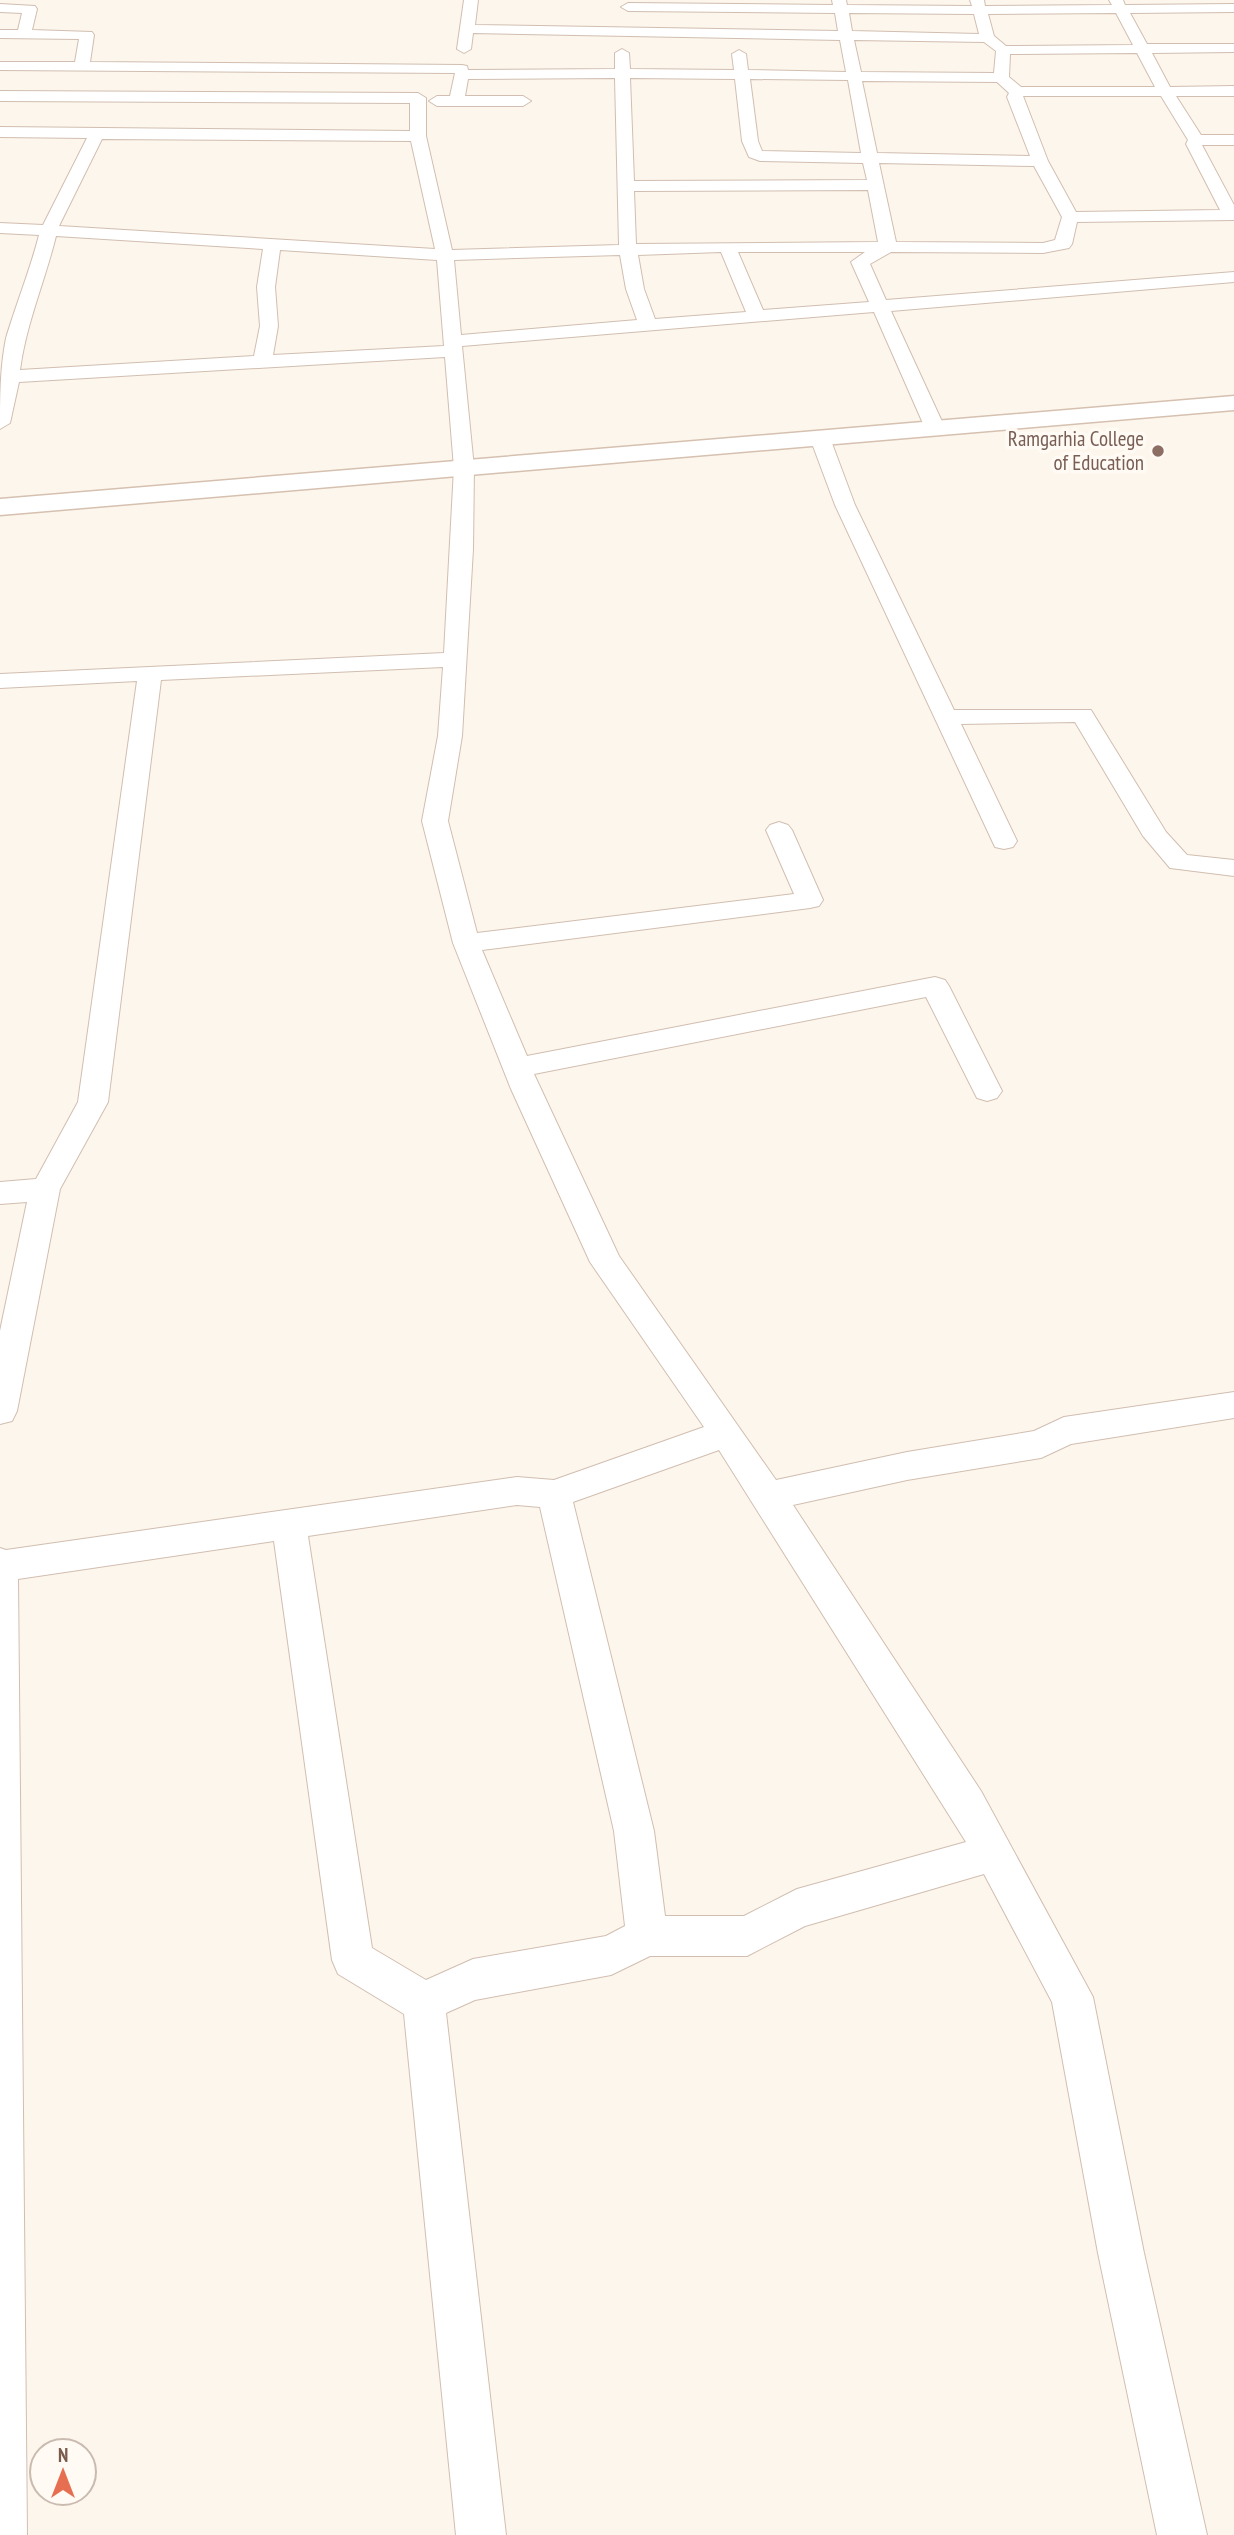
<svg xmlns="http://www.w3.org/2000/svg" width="1234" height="2535" viewBox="0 0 1234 2535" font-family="'PT Sans Narrow',sans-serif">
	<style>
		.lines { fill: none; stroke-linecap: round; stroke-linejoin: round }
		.minor-casing { stroke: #d1beb0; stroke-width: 2 }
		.secondary-casing { stroke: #d6c0b0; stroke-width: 3 }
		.minor { fill: #fff; fill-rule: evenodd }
		.secondary { fill: #fff; fill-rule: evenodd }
		.education-dot { fill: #8d6e63; stroke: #fffaf3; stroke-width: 2.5 }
		.labels { text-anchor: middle; stroke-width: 7; stroke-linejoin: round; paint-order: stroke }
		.far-education-label { font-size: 21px; fill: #785e54; stroke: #fffaf3; text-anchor: end }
	</style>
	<rect width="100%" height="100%" fill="#fdf6ec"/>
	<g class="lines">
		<g class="minor-casing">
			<g id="minor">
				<path d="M 464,0 L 478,0 L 475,25 L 838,31 L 835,13 L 628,11 L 621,7 L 628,3 L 833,5 L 832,0 L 846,0 L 847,5 L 972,6 L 970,0 L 984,0 L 985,6 L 1112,5 L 1109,0 L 1123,0 L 1125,5 L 1234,4 L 1234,12 L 1130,13 L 1147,44 L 1234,44 L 1234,52 L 1152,53 L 1170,87 L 1234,86 L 1234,96 L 1176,96 L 1201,135 L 1234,135 L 1234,145 L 1202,145 L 1234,205 L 1234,220 L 1077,222 L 1072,244 L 1069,248 L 1043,253 L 891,252 L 870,264 L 886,300 L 1234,272 L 1234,282 L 891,311 L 945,428 L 942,432 L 928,432 L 925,428 L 874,312 L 462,346 L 474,468 L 473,549 L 462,736 L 448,821 L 477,933 L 794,894 L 766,830 L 770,825 L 779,822 L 788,825 L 792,830 L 823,900 L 819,906 L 810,908 L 482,950 L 527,1056 L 935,977 L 945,980 L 949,986 L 1002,1091 L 997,1098 L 987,1101 L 977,1098 L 926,997 L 534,1074 L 619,1256 L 776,1480 L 907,1452 L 1034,1431 L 1064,1417 L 1234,1392 L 1234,1418 L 1071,1444 L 1041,1458 L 907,1480 L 793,1505 L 981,1791 L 1093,1997 L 1144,2253 L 1207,2535 L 1157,2535 L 1098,2253 L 1052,2002 L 984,1874 L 805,1926 L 747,1956 L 650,1956 L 611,1975 L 475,2000 L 446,2013 L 506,2535 L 456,2535 L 404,2014 L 338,1974 L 332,1960 L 274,1541 L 18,1579 L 27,2535 L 0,2535 L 0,1548 L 6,1550 L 517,1477 L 554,1480 L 704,1427 L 590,1262 L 511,1089 L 453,943 L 422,821 L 438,736 L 443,667 L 161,680 L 108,1102 L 60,1189 L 17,1411 L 12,1421 L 0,1424 L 0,1331 L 27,1202 L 0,1204 L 0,1182 L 36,1179 L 78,1102 L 137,681 L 0,688 L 0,674 L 444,653 L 454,468 L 445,357 L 19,382 L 10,423 L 0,429 C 0,398 0,368 6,338 C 16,304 30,271 39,235 L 0,233 L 0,223 L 43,225 L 87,138 L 0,137 L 0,127 L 410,131 L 410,103 L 0,101 L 0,91 L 418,93 L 426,98 L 426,136 L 452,250 L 619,245 L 615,78 L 468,79 L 465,96 L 523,96 L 531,101 L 523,106 L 437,106 L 429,101 L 437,96 L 450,96 L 455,73 L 0,70 L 0,62 L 75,62 L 79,39 L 0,38 L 0,30 L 18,30 L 22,13 L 0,12 L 0,4 L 35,6 L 37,9 L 32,30 L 92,32 L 94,35 L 90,62 L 462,65 L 467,66 L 468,70 L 615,69 L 615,53 L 622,49 L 629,53 L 630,69 L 734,70 L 732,54 L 739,50 L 746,54 L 748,70 L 846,72 L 840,40 L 473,33 L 471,49 L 464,53 L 457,49 ZM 849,13 L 974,14 L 979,34 L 852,31 ZM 1116,13 L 1133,45 L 1006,46 L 994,36 L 988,14 ZM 854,40 L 984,42 L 996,51 L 994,73 L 861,72 ZM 1137,53 L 1155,87 L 1021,87 L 1009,77 L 1010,54 ZM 630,78 L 735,79 L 742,141 L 749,157 L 760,161 L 863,163 L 867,180 L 634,181 ZM 750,79 L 848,80 L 861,153 L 762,151 L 758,141 ZM 862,81 L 997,82 L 1009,93 L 1007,97 L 1030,156 L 877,153 ZM 1161,96 L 1188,140 L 1186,144 L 1220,210 L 1076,212 L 1048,161 L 1023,96 ZM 102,139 L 411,141 L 435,249 L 59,226 ZM 879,163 L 1034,166 L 1062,217 L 1055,240 L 1043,243 L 896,242 ZM 868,190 L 878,242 L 636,244 L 634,191 ZM 56,236 L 263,249 L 257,287 L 260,326 L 254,356 L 20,370 C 26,324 45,281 56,236 ZM 280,250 L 437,260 L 444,346 L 273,355 L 278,326 L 275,287 ZM 721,252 L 746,312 L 655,319 L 644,289 L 638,255 ZM 738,252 L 865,252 L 851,262 L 869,302 L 763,310 ZM 620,255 L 626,289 L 637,320 L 461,335 L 454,260 ZM 719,1450 L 966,1842 L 797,1889 L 744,1916 L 665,1916 L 654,1831 L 573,1502 ZM 517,1505 L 540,1507 L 614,1831 L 625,1926 L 606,1936 L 473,1959 L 426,1980 L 372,1948 L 308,1536 Z"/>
				<path d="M 820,432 L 827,434 L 830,438 L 855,505 L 954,710 L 1091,710 L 1166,832 L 1187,855 L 1234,860 L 1234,876 L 1170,868 L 1143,836 L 1075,722 L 961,724 L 1017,841 L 1013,847 L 1004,849 L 995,847 L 835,505 L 810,438 L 813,434 Z"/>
			</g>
		</g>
		<g class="secondary-casing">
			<path id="secondary" d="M 1234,396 L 1234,410 L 0,515 L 0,499 Z"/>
		</g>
		<use href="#minor" class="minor"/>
		<use href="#secondary" class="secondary"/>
	</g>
	<circle class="education-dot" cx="1158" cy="451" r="7"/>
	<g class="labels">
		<g class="far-education-label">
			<text x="1144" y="446">Ramgarhia College<tspan x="1144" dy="24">of Education</tspan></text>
		</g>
	</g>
	<g transform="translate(63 2472)"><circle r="33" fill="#fffaf3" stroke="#cabbb1" stroke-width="2"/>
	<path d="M0-5L12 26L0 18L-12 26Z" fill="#e76f51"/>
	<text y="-10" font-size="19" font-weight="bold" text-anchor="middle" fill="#7a5c4d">N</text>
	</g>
</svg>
